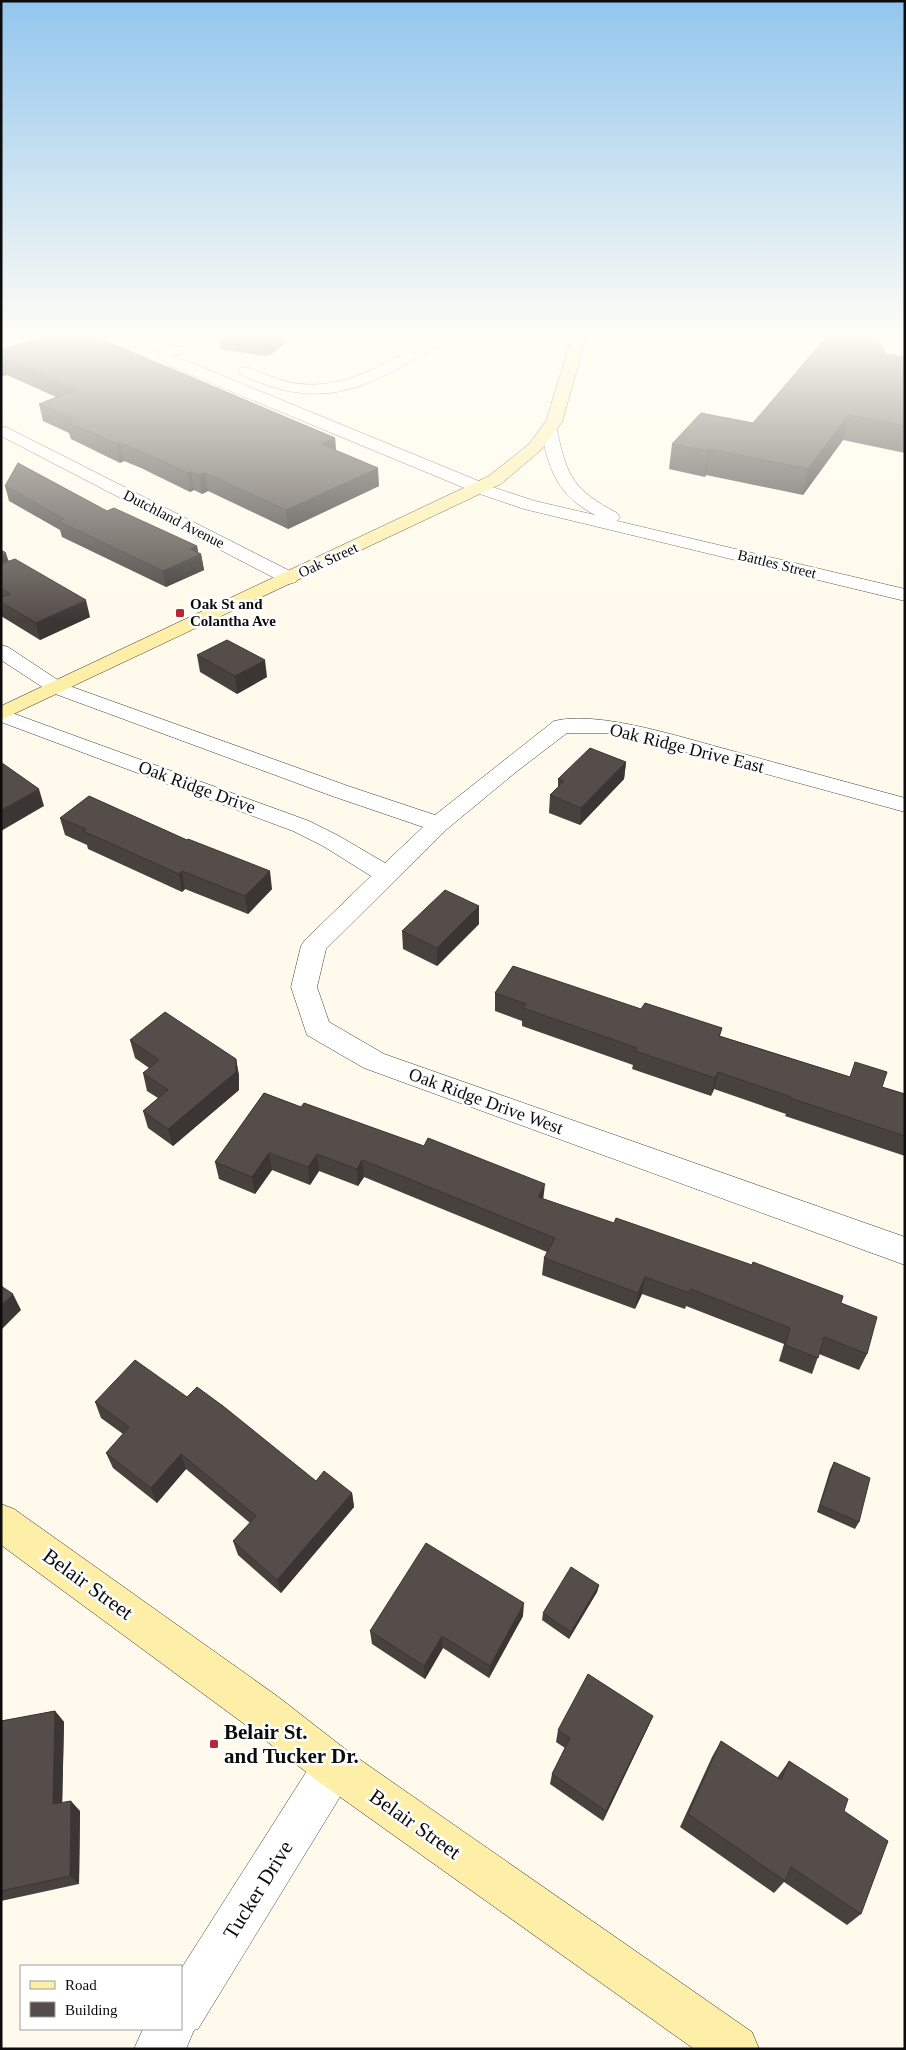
<svg xmlns="http://www.w3.org/2000/svg" width="906" height="2050" viewBox="0 0 906 2050" font-family="'Times New Roman',serif">
	<style>
		.lines { fill: none; stroke-linecap: round; stroke-linejoin: round }
		.minor-casing { stroke: #3f3f3f; stroke-width: 1 }
		.tertiary-casing { stroke: #3f3f3f; stroke-width: 1 }
		.secondary-casing { stroke: #2e2e2e; stroke-width: 1 }
		.minor { fill: #fff; fill-rule: evenodd }
		.tertiary { fill: #fff; fill-rule: evenodd }
		.secondary { fill: #fdefa8; fill-rule: evenodd }
		.wall { fill: #48423f }
		.shaded-wall { fill: #3b3633 }
		.building { fill: #544d49; stroke: #3b3633 }
		.poi-dot { fill: #b92737; stroke: #fff; stroke-width: 2 }
		.labels { text-anchor: middle; stroke-width: 5; stroke-linejoin: round; paint-order: stroke }
		.far-street-label { font-size: 15px; fill: #0c0c0c; stroke: #fff }
		.far-poi-label { font-size: 15px; font-weight: bold; fill: #0c0c0c; stroke: #fff; text-anchor: start }
		.street-label { font-size: 18px; fill: #0c0c0c; stroke: #fff }
		.near-street-label { font-size: 21px; fill: #0c0c0c; stroke: #fff }
		.near-poi-label { font-size: 21px; font-weight: bold; fill: #0c0c0c; stroke: #fff; text-anchor: start }
	</style>
	<rect width="100%" height="100%" fill="#fffaeb"/>
	<g class="lines">
		<g class="minor-casing">
			<g id="minor">
				<path d="M 130,334 L 148,334 L 169,346 L 189,347 L 191,350 L 189,353 L 172,355 L 486,484 L 488,488 L 486,492 L 474,492 L 170,366 L 158,357 L 159,352 Z"/>
				<path d="M 436,334 L 453,334 C 446,343 431,349 421,355 C 367,388 324,407 261,383 C 254,380 242,377 238,371 L 240,368 L 245,367 C 261,371 276,380 293,383 C 347,392 391,360 436,334 Z"/>
				<path d="M 6,427 L 296,574 L 298,578 L 296,582 L 289,584 L 282,582 L 1,436 L 1,428 Z"/>
				<path d="M 1,645 L 8,647 L 64,684 L 348,786 L 435,815 L 554,721 C 599,710 683,738 729,750 C 787,766 846,782 905,798 L 905,812 L 671,748 L 608,733 L 567,733 L 516,772 L 447,829 L 326,949 L 317,987 L 329,1022 L 384,1054 L 905,1237 L 905,1265 L 364,1068 L 307,1035 L 291,987 L 301,946 L 305,940 L 371,876 L 323,846 L 293,831 L 1,722 L 1,709 L 309,821 L 339,836 L 385,863 L 423,827 L 332,796 L 50,692 L 1,660 Z"/>
				<path d="M 334,1746 L 349,1752 L 355,1767 L 349,1782 L 198,2029 L 194,2030 L 186,2049 L 134,2049 L 143,2029 L 181,2029 L 181,1969 L 319,1752 Z"/>
			</g>
		</g>
		<g class="tertiary-casing">
			<path id="tertiary" d="M 549,425 L 555,427 L 557,430 C 567,478 574,490 617,513 L 620,517 L 617,521 L 905,589 L 905,601 L 524,509 L 474,492 L 472,488 L 474,484 L 480,483 L 535,501 L 595,515 C 557,495 549,470 541,430 L 543,427 Z"/>
		</g>
		<g class="secondary-casing">
			<g id="secondary">
				<path d="M 573,334 L 587,334 L 562,422 L 541,450 L 501,484 L 1,720 L 1,706 L 489,476 L 529,444 L 546,421 Z"/>
				<path d="M 1,1504 L 14,1509 L 277,1696 L 349,1752 L 752,2032 L 759,2049 L 694,2049 L 319,1782 L 247,1726 L 1,1545 Z"/>
			</g>
		</g>
		<use href="#minor" class="minor"/>
		<use href="#tertiary" class="tertiary"/>
		<use href="#secondary" class="secondary"/>
	</g>
	<g class="wall">
		<path d="M 218,334 L 296,334 L 272,354 L 265,356 L 220,349 Z"/>
		<path d="M 1,350 L 335,438 L 336,450 L 379,486 L 288,529 L 208,491 L 202,494 L 194,490 L 190,492 L 141,468 L 124,461 L 120,463 L 71,439 L 69,433 L 43,421 L 39,404 L 56,397 L 7,375 L 1,376 Z"/>
		<path d="M 886,354 L 905,357 L 905,453 L 843,440 L 803,495 L 706,475 L 705,477 L 669,469 L 672,444 L 753,423 Z"/>
		<path d="M 5,486 L 107,511 L 197,546 L 198,553 L 201,554 L 204,570 L 166,587 L 62,537 L 60,530 L 9,501 Z"/>
		<path d="M 1,550 L 9,561 L 90,617 L 40,640 L 1,616 Z"/>
		<path d="M 197,655 L 267,677 L 237,694 L 200,672 Z"/>
		<path d="M 626,762 L 624,779 L 580,825 L 549,813 L 550,795 L 558,788 L 558,779 Z"/>
		<path d="M 60,818 L 272,889 L 248,914 L 185,889 L 182,892 L 88,849 L 87,845 L 65,835 Z"/>
		<path d="M 479,924 L 437,966 L 403,949 L 402,931 Z"/>
		<path d="M 495,993 L 641,1009 L 722,1028 L 720,1036 L 905,1094 L 905,1156 L 785,1116 L 786,1114 L 714,1089 L 711,1096 L 632,1069 L 633,1065 L 522,1026 L 522,1021 L 495,1011 Z"/>
		<path d="M 130,1040 L 236,1059 L 239,1076 L 239,1090 L 173,1146 L 148,1128 L 143,1111 L 158,1098 L 147,1091 L 143,1073 L 149,1068 L 135,1058 Z"/>
		<path d="M 264,1093 L 543,1199 L 841,1303 L 867,1354 L 859,1370 L 819,1354 L 812,1374 L 779,1361 L 784,1344 L 686,1306 L 685,1309 L 642,1294 L 635,1309 L 542,1275 L 544,1258 L 547,1252 L 364,1177 L 358,1186 L 319,1171 L 310,1185 L 272,1170 L 255,1194 L 219,1179 L 215,1162 Z"/>
		<path d="M 187,1397 L 316,1481 L 352,1493 L 354,1507 L 281,1593 L 238,1555 L 233,1541 L 250,1523 L 186,1469 L 157,1503 L 113,1468 L 106,1453 L 123,1434 L 101,1418 L 95,1402 Z"/>
		<path d="M 834,1462 L 859,1522 L 855,1529 L 817,1512 L 830,1470 Z"/>
		<path d="M 599,1585 L 597,1592 L 569,1639 L 542,1620 L 543,1613 Z"/>
		<path d="M 523,1616 L 489,1678 L 443,1648 L 425,1679 L 372,1644 L 370,1631 Z"/>
		<path d="M 55,1711 L 64,1722 L 62,1802 L 80,1811 L 79,1884 L 1,1901 L 1,1721 Z"/>
		<path d="M 653,1716 L 648,1727 L 603,1821 L 550,1784 L 552,1774 L 565,1748 L 556,1742 L 558,1730 Z"/>
		<path d="M 721,1741 L 777,1778 L 789,1761 L 844,1811 L 861,1914 L 847,1925 L 784,1882 L 774,1893 L 680,1827 L 712,1757 Z"/>
	</g>
	<g class="shaded-wall">
		<path d="M 268,334 L 296,334 L 272,354 L 265,356 L 263,335 Z"/>
		<path d="M 3,357 L 7,375 L 1,376 L 1,358 Z"/>
		<path d="M 848,415 L 843,440 L 803,495 L 808,469 Z"/>
		<path d="M 335,438 L 336,456 L 321,444 Z"/>
		<path d="M 120,443 L 124,461 L 120,463 L 117,444 Z"/>
		<path d="M 710,449 L 706,475 L 705,477 L 708,451 Z"/>
		<path d="M 378,468 L 379,486 L 288,529 L 286,510 Z"/>
		<path d="M 191,472 L 194,490 L 190,492 L 188,473 Z"/>
		<path d="M 205,473 L 208,491 L 202,494 L 199,475 Z"/>
		<path d="M 197,546 L 199,556 L 201,554 L 204,570 L 166,587 L 163,571 L 190,549 Z"/>
		<path d="M 6,553 L 11,570 L 1,574 L 1,556 Z"/>
		<path d="M 86,600 L 90,617 L 40,640 L 36,623 Z"/>
		<path d="M 265,660 L 267,677 L 237,694 L 235,676 Z"/>
		<path d="M 626,762 L 624,779 L 580,825 L 581,808 Z"/>
		<path d="M 39,789 L 44,806 L 1,831 L 1,810 Z"/>
		<path d="M 182,871 L 185,889 L 182,892 L 179,874 Z"/>
		<path d="M 270,871 L 272,889 L 248,914 L 245,896 Z"/>
		<path d="M 479,906 L 479,924 L 437,966 L 437,948 Z"/>
		<path d="M 236,1059 L 239,1076 L 239,1090 L 173,1146 L 168,1129 Z"/>
		<path d="M 718,1072 L 714,1089 L 711,1096 L 715,1078 Z"/>
		<path d="M 269,1153 L 272,1170 L 255,1194 L 252,1177 Z"/>
		<path d="M 317,1154 L 319,1171 L 310,1185 L 308,1167 Z"/>
		<path d="M 362,1160 L 364,1177 L 358,1186 L 357,1169 Z"/>
		<path d="M 545,1184 L 543,1201 L 538,1197 Z"/>
		<path d="M 645,1277 L 642,1294 L 635,1309 L 638,1293 Z"/>
		<path d="M 13,1294 L 21,1310 L 1,1330 L 1,1305 Z"/>
		<path d="M 181,1454 L 186,1469 L 157,1503 L 151,1488 Z"/>
		<path d="M 352,1493 L 354,1507 L 281,1593 L 277,1580 Z"/>
		<path d="M 599,1585 L 597,1592 L 569,1639 L 571,1632 Z"/>
		<path d="M 524,1603 L 523,1616 L 489,1678 L 490,1666 Z"/>
		<path d="M 442,1636 L 443,1648 L 425,1679 L 424,1666 Z"/>
		<path d="M 55,1711 L 64,1722 L 62,1814 L 53,1804 Z"/>
		<path d="M 653,1716 L 648,1727 L 603,1821 L 606,1811 Z"/>
		<path d="M 71,1801 L 80,1811 L 79,1884 L 70,1876 Z"/>
	</g>
	<g class="building">
		<path d="M 52,334 L 89,334 L 335,438 L 321,444 L 378,468 L 286,510 L 205,473 L 199,475 L 191,472 L 188,473 L 138,450 L 120,443 L 117,444 L 67,422 L 74,419 L 39,404 L 75,390 L 3,357 L 1,358 L 1,350 Z"/>
		<path d="M 255,334 L 268,334 L 263,335 Z"/>
		<path d="M 829,334 L 876,334 L 886,354 L 905,357 L 905,426 L 848,415 L 808,469 L 710,449 L 708,451 L 672,444 L 701,413 L 753,423 Z"/>
		<path d="M 18,463 L 107,511 L 114,508 L 197,546 L 190,549 L 201,554 L 163,571 L 58,521 L 64,519 L 5,486 Z"/>
		<path d="M 1,550 L 6,553 L 1,556 Z"/>
		<path d="M 15,559 L 86,600 L 36,623 L 1,602 L 1,597 L 10,594 L 1,588 L 1,564 Z"/>
		<path d="M 227,640 L 265,660 L 235,676 L 197,655 Z"/>
		<path d="M 590,748 L 626,762 L 581,808 L 550,795 L 564,781 L 558,779 Z"/>
		<path d="M 2,763 L 39,789 L 1,810 L 1,764 Z"/>
		<path d="M 89,796 L 187,840 L 188,839 L 270,871 L 245,896 L 182,871 L 179,874 L 83,831 L 86,829 L 60,818 Z"/>
		<path d="M 445,890 L 479,906 L 437,948 L 402,931 Z"/>
		<path d="M 513,966 L 641,1009 L 645,1003 L 722,1028 L 719,1036 L 850,1077 L 855,1062 L 887,1072 L 882,1087 L 905,1094 L 905,1136 L 790,1098 L 791,1097 L 718,1072 L 715,1078 L 635,1051 L 637,1048 L 523,1008 L 526,1004 L 495,993 Z"/>
		<path d="M 165,1012 L 236,1059 L 236,1072 L 168,1129 L 143,1111 L 168,1090 L 143,1073 L 159,1060 L 130,1040 Z"/>
		<path d="M 264,1093 L 301,1107 L 304,1103 L 424,1146 L 428,1138 L 545,1184 L 538,1197 L 614,1223 L 616,1218 L 752,1265 L 753,1262 L 843,1296 L 841,1303 L 877,1317 L 867,1354 L 824,1337 L 818,1358 L 785,1345 L 790,1328 L 691,1289 L 689,1293 L 645,1277 L 638,1293 L 544,1258 L 555,1238 L 362,1160 L 357,1169 L 317,1154 L 308,1167 L 269,1153 L 252,1177 L 215,1162 Z"/>
		<path d="M 1,1286 L 13,1294 L 1,1305 Z"/>
		<path d="M 135,1360 L 187,1397 L 197,1387 L 223,1406 L 316,1481 L 324,1471 L 352,1493 L 277,1580 L 233,1541 L 256,1516 L 181,1454 L 151,1488 L 106,1453 L 129,1427 L 95,1402 Z"/>
		<path d="M 834,1462 L 870,1478 L 859,1522 L 820,1505 Z"/>
		<path d="M 426,1543 L 524,1603 L 490,1666 L 442,1636 L 424,1666 L 370,1631 Z"/>
		<path d="M 571,1567 L 599,1585 L 571,1632 L 543,1613 Z"/>
		<path d="M 588,1674 L 653,1716 L 606,1811 L 552,1774 L 570,1738 L 558,1730 Z"/>
		<path d="M 55,1711 L 53,1804 L 71,1801 L 70,1876 L 1,1891 L 1,1721 Z"/>
		<path d="M 721,1741 L 781,1780 L 789,1761 L 848,1799 L 844,1811 L 888,1841 L 861,1914 L 791,1867 L 785,1881 L 688,1814 Z"/>
	</g>
	<linearGradient id="sky" x2="0" y2="1"><stop stop-color="#92c6ed"/><stop offset="0.54" stop-color="#fffdf6"/><stop offset="1" stop-color="#fffdf6" stop-opacity="0"/></linearGradient>
	<rect width="906" height="621" fill="url(#sky)"/>
	<g class="poi-dot">
		<rect x="175" y="608" width="10" height="10" rx="2.5"/>
		<rect x="209" y="1739" width="10" height="10" rx="2.5"/>
	</g>
	<g class="labels">
		<g class="far-street-label">
			<text transform="translate(174 519) rotate(27)" y="5">Dutchland Avenue</text>
			<text transform="translate(328 560) rotate(-25)" y="5">Oak Street</text>
			<text transform="translate(777 564) rotate(14)" y="5">Battles Street</text>
		</g>
		<g class="far-poi-label">
			<text x="190" y="609">Oak St and<tspan x="190" dy="17">Colantha Ave</tspan></text>
		</g>
		<g class="street-label">
			<text transform="translate(687 748) rotate(14)" y="6">Oak Ridge Drive East</text>
			<text transform="translate(197 787) rotate(20)" y="6">Oak Ridge Drive</text>
			<text transform="translate(486 1101) rotate(20)" y="6">Oak Ridge Drive West</text>
		</g>
		<g class="near-street-label">
			<text transform="translate(88 1584) rotate(36)" y="7">Belair Street</text>
			<text transform="translate(415 1824) rotate(35)" y="7">Belair Street</text>
			<text transform="translate(258 1890) rotate(-58)" y="7">Tucker Drive</text>
		</g>
		<g class="near-poi-label">
			<text x="224" y="1739">Belair St.<tspan x="224" dy="24">and Tucker Dr.</tspan></text>
		</g>
	</g>
	<rect width="906" height="2050" fill="none" stroke="#0c0c0c" stroke-width="5"/>
	<rect x="20" y="1965" width="162" height="65" fill="#ffffff" stroke="#9e9e9e"/>
	<rect x="30" y="1981" width="25" height="8" fill="#fdefa8" stroke="#9e9e9e"/>
	<text x="65" y="1990" font-size="15" fill="#0c0c0c">Road</text>
	<rect x="30" y="2002" width="25" height="15" fill="#544d49" stroke="#9e9e9e"/>
	<text x="65" y="2015" font-size="15" fill="#0c0c0c">Building</text>
</svg>
